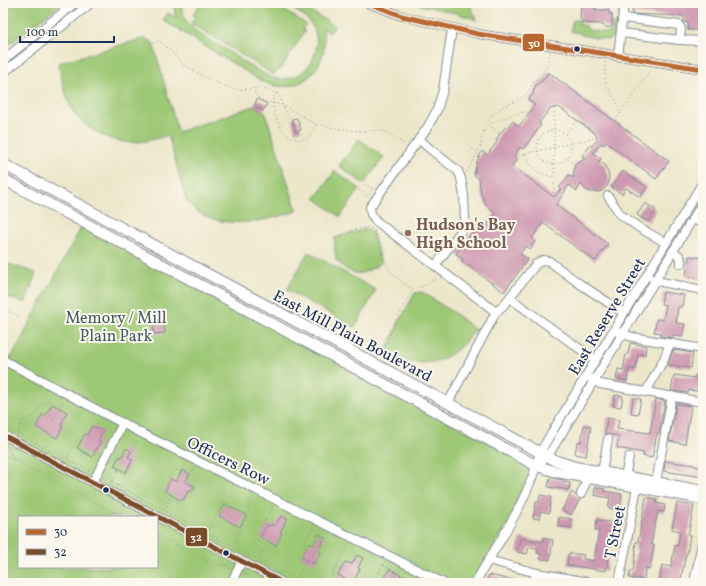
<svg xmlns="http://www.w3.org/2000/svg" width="706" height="586" viewBox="0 0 706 586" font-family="Vollkorn,serif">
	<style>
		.green { fill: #9dc875; stroke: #5c7c6a; fill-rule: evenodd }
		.building { fill: #cd99b0; fill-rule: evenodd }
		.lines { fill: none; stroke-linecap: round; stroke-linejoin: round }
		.minor-casing { stroke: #848b94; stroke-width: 10 }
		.major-casing { stroke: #848b94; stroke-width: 12 }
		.path { stroke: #848b94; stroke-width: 1; stroke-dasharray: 1 3; stroke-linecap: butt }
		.minor { stroke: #fff; stroke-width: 8 }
		.major { stroke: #fff; stroke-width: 10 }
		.bus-1-casing { stroke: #fbf7ec; stroke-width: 8 }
		.bus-2-casing { stroke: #fbf7ec; stroke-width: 8 }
		.bus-1 { stroke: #ba6831; stroke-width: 5 }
		.bus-2 { stroke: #7a4b2a; stroke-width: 5 }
		.bus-dot { fill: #1b2f5e; stroke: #fbf7ec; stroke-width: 1.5 }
		.education-dot { fill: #8d6e63; stroke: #fbf7ec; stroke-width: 1.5 }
		.labels { text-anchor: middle; stroke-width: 4; stroke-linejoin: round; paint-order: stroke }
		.education-label { font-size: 16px; font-weight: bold; fill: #785e54; stroke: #fbf7ec; text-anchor: start }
		.street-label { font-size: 16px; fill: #1b2f5e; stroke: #fbf7ec }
		.park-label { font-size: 16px; fill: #425d65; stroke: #fbf7ec }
		.line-badge { stroke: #fbf7ec; stroke-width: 1.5 }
		.badge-label { font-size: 11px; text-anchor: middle; font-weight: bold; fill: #fff }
	</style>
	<rect width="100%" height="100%" fill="#fbf7ec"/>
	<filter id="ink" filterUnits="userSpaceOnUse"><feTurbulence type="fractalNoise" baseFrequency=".025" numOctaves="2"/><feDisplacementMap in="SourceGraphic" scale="8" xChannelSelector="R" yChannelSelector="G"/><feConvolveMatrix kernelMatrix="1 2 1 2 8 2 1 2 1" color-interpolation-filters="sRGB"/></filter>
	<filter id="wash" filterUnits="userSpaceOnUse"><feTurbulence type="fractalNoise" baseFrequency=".012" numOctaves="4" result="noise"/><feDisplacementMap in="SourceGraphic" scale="16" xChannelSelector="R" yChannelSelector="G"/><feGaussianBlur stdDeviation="0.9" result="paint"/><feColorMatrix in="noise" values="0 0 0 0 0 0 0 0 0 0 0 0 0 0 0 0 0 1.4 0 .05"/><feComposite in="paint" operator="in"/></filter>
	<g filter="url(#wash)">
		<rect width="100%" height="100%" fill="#ece7ca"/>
		<g class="green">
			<path d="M 3,3 L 62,3 L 3,49 Z"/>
			<path d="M 173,3 L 181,3 C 182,11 184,19 190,25 C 199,36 214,42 225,49 C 239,58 253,69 267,75 C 272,78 277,79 282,79 C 309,79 325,48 312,25 C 305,15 293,9 283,3 L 298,3 L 335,26 L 330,33 L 322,28 C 333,67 298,100 261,81 L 163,20 L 168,13 L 176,18 Z"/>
			<path d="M 200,3 L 273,3 L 306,24 L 302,30 L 305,31 L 280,70 L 278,69 L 274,75 L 191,23 L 195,17 L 193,15 Z"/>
			<path d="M 412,3 L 469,3 L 477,20 L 456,13 Z"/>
			<path d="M 573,20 L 580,20 L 579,24 L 586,26 L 589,30 C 598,31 603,33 611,33 L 612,24 L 616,24 L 614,37 L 608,40 L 581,35 L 581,33 L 572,32 L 571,29 Z"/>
			<path d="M 145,38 L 153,43 L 178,132 L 254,106 L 265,112 L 297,211 C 264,222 210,234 186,200 L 168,135 C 141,144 120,147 95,131 C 87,127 79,120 74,113 C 65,98 62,80 58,63 Z"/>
			<path d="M 359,139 L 384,157 L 364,184 L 339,166 Z"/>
			<path d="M 335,171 L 360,189 L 340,217 L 315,198 Z"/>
			<path d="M 84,222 L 531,466 L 533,476 L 475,583 L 3,583 L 3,354 L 11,358 ZM 19,517 L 157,517 L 157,567 L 19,567 Z"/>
			<path d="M 366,229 L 373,233 L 381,263 C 360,276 355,279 336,260 L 334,238 Z"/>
			<path d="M 308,252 L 376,290 L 355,327 L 287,290 Z"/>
			<path d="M 3,262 L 36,273 L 25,303 L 3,295 Z"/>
			<path d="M 422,292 L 454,313 L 475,330 C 451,363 423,373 386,352 L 399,322 L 415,293 Z"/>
		</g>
		<g id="blocks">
			<g class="building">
				<path d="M 581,3 L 595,3 L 595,10 L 609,10 L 609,14 L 612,14 L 612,27 L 606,27 L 601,24 L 582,23 L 582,20 L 580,19 Z"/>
				<path d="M 633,3 L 703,3 L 703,30 L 688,30 L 688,23 L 684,22 L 684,16 L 632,14 Z"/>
				<path d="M 548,72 L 669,161 L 656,179 L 606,142 L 604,145 L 601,143 L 593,153 L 601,158 L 599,161 L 605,165 L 609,176 L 608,185 L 602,191 L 597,192 L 591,192 L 586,190 L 581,184 L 577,191 L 569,185 L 556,205 L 608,244 L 595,261 L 543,223 L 532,238 L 535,241 L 530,249 L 526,246 L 520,254 L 528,259 L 504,292 L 462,261 L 463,259 L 456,254 L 479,223 L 485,227 L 495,214 L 487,206 L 481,194 L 479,179 L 474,175 L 477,161 L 482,151 L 487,155 L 497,142 L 496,141 L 500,133 L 506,127 L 507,128 L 512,121 L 519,126 L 535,105 L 528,100 L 533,94 L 534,89 L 536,85 L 544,79 ZM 559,107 L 596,134 L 597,140 L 592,146 L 591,145 L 582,156 L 585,159 L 575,164 L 573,178 L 569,175 L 559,188 L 561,189 L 554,197 L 512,166 L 517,159 L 514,156 L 520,147 L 523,149 L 541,125 L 539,123 L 550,109 Z"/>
				<path d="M 257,99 L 267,104 L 263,111 L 254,106 Z"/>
				<path d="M 297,118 L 301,130 L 295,132 L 292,119 Z"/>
				<path d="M 623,171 L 647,187 L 640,197 L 626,188 L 622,194 L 611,187 Z"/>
				<path d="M 645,203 L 656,210 L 649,222 L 637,215 Z"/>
				<path d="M 689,256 L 703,258 L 701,279 L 686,276 Z"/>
				<path d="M 663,292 L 684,295 L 682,307 L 678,307 L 676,323 L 685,324 L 682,337 L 673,335 L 673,338 L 660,336 L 661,333 L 654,332 L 657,319 L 663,320 L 666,305 L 661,304 Z"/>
				<path d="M 164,324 L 165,333 L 154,334 L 153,325 Z"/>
				<path d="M 630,343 L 646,346 L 645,355 L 638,354 L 636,369 L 629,368 L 627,381 L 616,379 L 618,369 L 623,370 L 626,354 L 628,354 Z"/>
				<path d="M 673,350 L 693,353 L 691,368 L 668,365 Z"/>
				<path d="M 674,375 L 695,378 L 695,375 L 703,377 L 703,392 L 689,390 L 688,393 L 671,391 Z"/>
				<path d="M 615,395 L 623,396 L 621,407 L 613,406 Z"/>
				<path d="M 633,398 L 641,399 L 638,414 L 631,413 Z"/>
				<path d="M 656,399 L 665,401 L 659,434 L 657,433 L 652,458 L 643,456 L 644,453 L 617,448 L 619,436 L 605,434 L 607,418 L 619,420 L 617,429 L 650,433 Z"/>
				<path d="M 52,404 L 67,412 L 61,425 L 63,426 L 57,438 L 36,427 L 42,415 L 45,416 Z"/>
				<path d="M 676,404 L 691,406 L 685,444 L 669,441 Z"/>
				<path d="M 584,425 L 591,427 L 586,456 L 575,454 L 577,442 L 581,442 Z"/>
				<path d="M 92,426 L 103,431 L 98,441 L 100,442 L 92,457 L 77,448 L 85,434 L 87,435 Z"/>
				<path d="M 126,448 L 131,451 L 128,457 L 132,460 L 126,472 L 114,466 L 119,457 L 121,458 Z"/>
				<path d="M 665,461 L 694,465 L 694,466 L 703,468 L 703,477 L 664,471 Z"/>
				<path d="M 182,470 L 190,474 L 185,482 L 194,486 L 191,492 L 188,491 L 184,499 L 180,500 L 165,491 L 171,479 L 176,482 Z"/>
				<path d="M 550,478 L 564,480 L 564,482 L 570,483 L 569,490 L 548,487 Z"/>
				<path d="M 595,487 L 605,489 L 604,491 L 622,494 L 620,510 L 608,508 L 610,498 L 594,495 Z"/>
				<path d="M 572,492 L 580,499 L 571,515 L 562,510 Z"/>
				<path d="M 540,495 L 551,497 L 549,513 L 541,511 L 539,519 L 533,518 L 536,502 L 539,502 Z"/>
				<path d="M 646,497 L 657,499 L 656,503 L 665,505 L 664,512 L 658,511 L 651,544 L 654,545 L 650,569 L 645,568 L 644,580 L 629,578 L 630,571 L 633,571 L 636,549 L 635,549 L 636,542 L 638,542 Z"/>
				<path d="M 677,503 L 694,506 L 688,535 L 690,535 L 687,554 L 686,554 L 680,583 L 659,583 L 662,565 L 671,567 L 675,545 L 678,546 L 680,531 L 672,529 Z"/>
				<path d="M 225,504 L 246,515 L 240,527 L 219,516 Z"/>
				<path d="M 281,516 L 287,519 L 280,532 L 282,533 L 276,546 L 260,537 L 267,525 L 271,526 L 272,524 L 275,526 Z"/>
				<path d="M 559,517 L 572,519 L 571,528 L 558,526 Z"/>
				<path d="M 597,520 L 615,523 L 613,533 L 612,532 L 606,571 L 567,565 L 569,553 L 584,555 L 583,559 L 594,561 L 599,530 L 595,530 Z"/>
				<path d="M 319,534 L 325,538 L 318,550 L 321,552 L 314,564 L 301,557 L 309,543 L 313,545 Z"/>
				<path d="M 520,538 L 543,542 L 544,538 L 553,540 L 550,560 L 540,559 L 541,554 L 537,553 L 538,548 L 529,547 L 527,554 L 517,552 Z"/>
				<path d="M 357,555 L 363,558 L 358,568 L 360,569 L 353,583 L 338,575 L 345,562 L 352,564 Z"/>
				<path d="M 389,569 L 404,577 L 401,583 L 381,583 Z"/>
				<path d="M 489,575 L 517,581 L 517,583 L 485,583 Z"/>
			</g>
		</g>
	</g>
	<g filter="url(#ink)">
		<use href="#blocks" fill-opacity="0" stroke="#848b94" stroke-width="1"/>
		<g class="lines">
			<g class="minor-casing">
				<g id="minor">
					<path d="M 368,3 L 402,16 L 478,34 L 703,69"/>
					<path d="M 623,18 L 679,25 L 681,29 L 680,40"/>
					<path d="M 452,29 L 443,90 L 437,110 L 427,128 L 370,207 L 371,214 L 376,221 L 496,312"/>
					<path d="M 621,33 L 680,40 L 703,41"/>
					<path d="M 618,57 L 624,3"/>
					<path d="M 3,60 L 75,3"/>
					<path d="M 3,73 L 91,3"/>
					<path d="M 419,139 L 430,149 L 458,171 L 461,178 L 464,196 L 465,220 L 463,228 L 436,265"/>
					<path d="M 608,196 L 620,214 L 638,227 L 666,243"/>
					<path d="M 692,219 L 703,223"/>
					<path d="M 672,252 C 679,255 682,256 681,264"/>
					<path d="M 653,279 L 656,281 L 703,290"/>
					<path d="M 510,298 L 595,360"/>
					<path d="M 618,332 L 632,337 L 703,349"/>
					<path d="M 3,360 L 141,433 L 444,583"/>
					<path d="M 590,378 L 600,384 L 703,402"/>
					<path d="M 646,392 L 664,359 L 670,343"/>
					<path d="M 448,403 L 496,312 L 503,306 L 536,264 L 543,260 L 549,261 L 580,284 L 624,313"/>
					<path d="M 3,435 L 283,583"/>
					<path d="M 543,460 L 551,451 L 703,202"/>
					<path d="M 602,472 L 608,439"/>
					<path d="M 625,477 L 629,457"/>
					<path d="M 93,482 L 123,423"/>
					<path d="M 656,482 L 672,396"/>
					<path d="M 581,494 L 588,478"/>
					<path d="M 488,560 L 537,573 L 594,583"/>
					<path d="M 231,583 L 242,561"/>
					<path d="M 475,583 C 499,541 529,500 540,452 L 703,182"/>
					<path d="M 533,583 L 537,573"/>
					<path d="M 619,583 L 637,487"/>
					<path d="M 694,583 L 703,538"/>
				</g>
			</g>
			<g class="major-casing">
				<g id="major">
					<path d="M 3,164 L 554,460 L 575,467 L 703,491"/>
					<path d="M 3,179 L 537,466 L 557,472 L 703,499"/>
				</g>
			</g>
			<g class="path">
				<path d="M 153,43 L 159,41 L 163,44 L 183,64 L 210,80 L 236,90 L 257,88 L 267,90 L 277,94 L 273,97 C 272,117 283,144 307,139 L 312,135 L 316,124"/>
				<path d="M 605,62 L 605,81 L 617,102 L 620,113"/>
				<path d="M 274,86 L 274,88 L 281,99 L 282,105 L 316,124 L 334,128 L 358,131 L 383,130 L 406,145"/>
				<path d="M 257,88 L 254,93 C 262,103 271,102 282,105 L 288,116 L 292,119"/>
				<path d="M 554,108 L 554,197"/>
				<path d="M 488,125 C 500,120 518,111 530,112"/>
				<path d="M 488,125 L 500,133"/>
				<path d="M 611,127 L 649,72"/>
				<circle cx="554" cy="147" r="17"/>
				<path d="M 566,134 L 577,120"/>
				<path d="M 469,146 L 477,152"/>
				<path d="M 525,154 C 531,169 538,174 554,177"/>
				<path d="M 514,156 L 596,138"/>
				<path d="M 568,159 L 575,164"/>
				<path d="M 467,172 L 480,148 L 483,133 L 494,113 L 500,108 L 516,101 L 526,95 L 533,83 L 543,72 L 548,65 L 550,52"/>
				<path d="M 364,184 L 373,189"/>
				<path d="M 359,190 L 368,197"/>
				<path d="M 367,197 L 373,189"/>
				<path d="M 369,231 L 371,228 L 374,231 C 381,251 383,267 400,280 C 404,284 408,287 413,289"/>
				<path d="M 343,236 L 342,234 L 344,233 L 365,227 L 371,228"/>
				<path d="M 3,308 L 20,317"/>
				<path d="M 381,357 L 398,316 L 413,289 L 427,285 L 433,280 L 438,278"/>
				<path d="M 3,378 L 6,371"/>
				<path d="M 53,421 L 64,400"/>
				<path d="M 3,426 L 89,471"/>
				<path d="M 17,433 L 23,421 L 34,416 L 41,404 L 46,404 L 52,393"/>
				<path d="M 7,446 L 13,459"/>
				<path d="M 97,449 L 100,450"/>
				<path d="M 3,454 L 123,517"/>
				<path d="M 67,458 L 77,440 L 81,441"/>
				<path d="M 118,470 L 126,474 L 134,459 L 129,457 L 138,440"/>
				<path d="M 183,470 L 186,464"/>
				<path d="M 181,472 L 177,470 L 173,471 L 163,489 L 165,495 L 178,502 L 191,497 L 196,487 L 195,485 L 188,480 L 194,467"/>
				<path d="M 103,478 L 302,583"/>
				<path d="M 112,482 L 119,468"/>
				<path d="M 164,510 L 172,495"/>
				<path d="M 207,533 L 225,499 L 231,497 L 236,488"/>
				<path d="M 157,535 L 208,561 L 219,565 L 230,566"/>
				<path d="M 266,545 L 256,539 L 273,506"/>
				<path d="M 232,546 L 250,512 L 248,505 L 252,497"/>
				<path d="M 222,559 L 222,561 L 227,565"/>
				<path d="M 258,560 L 268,541"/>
				<path d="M 305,562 L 299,559 L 298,556 L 313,527"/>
				<path d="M 383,565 L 399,573 L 401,569"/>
				<path d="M 244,573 L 260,583"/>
				<path d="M 379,573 L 385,576"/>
				<path d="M 400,574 L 410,579 L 408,583"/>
				<path d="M 296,579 L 307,560"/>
				<path d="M 344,581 L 332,575 L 349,543"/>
				<path d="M 344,583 L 346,579"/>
				<path d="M 373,583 L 385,561"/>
				<path d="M 391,583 L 397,573"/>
			</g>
			<use href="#minor" class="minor"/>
			<use href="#major" class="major"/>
			<g class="bus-1-casing">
				<path id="bus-1" d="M 368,3 L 402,16 L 478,34 L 703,69"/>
			</g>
			<g class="bus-2-casing">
				<path id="bus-2" d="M 3,435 L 283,583"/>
			</g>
			<use href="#bus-1" class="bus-1"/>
			<use href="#bus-2" class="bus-2"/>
		</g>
	</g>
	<g class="bus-dot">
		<circle cx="577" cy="49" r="3.5"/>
		<circle cx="106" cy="490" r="3.5"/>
		<circle cx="226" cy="553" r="3.5"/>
	</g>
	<circle class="education-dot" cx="408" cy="233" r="4"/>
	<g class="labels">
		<g class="education-label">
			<text x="416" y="230">Hudson's Bay<tspan x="416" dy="18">High School</tspan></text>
		</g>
		<g class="street-label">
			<text transform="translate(606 316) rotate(-59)" y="6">East Reserve Street</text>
			<text transform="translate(353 335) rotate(28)" y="6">East Mill Plain Boulevard</text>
			<text transform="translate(229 460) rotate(26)" y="6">Officers Row</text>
			<text transform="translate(614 532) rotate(-79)" y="6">T Street</text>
		</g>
		<g class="park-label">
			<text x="116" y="323">Memory / Mill<tspan x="116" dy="18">Plain Park</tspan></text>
		</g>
	</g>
	<g class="line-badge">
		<rect x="522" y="33" width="23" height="19" rx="4" fill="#ba6831"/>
		<rect x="185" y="527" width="23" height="20" rx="4" fill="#7a4b2a"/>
	</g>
	<g class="badge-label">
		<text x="534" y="47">30</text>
		<text x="196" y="541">32</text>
	</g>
	<rect width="706" height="586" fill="none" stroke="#fbf7ec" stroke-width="16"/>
	<rect x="18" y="516" width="140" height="52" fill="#fbf7ec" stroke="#a1a7b3"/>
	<rect x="26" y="529" width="20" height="6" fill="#ba6831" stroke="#a1a7b3"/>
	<text x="54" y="536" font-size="12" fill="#1b2f5e">30</text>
	<rect x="26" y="549" width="20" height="6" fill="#7a4b2a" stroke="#a1a7b3"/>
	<text x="54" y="556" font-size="12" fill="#1b2f5e">32</text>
	<path d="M20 36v6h94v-6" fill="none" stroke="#1b2f5e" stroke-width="2"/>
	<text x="26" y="36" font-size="12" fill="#1b2f5e" stroke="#fbf7ec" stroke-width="3" paint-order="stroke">100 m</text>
</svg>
